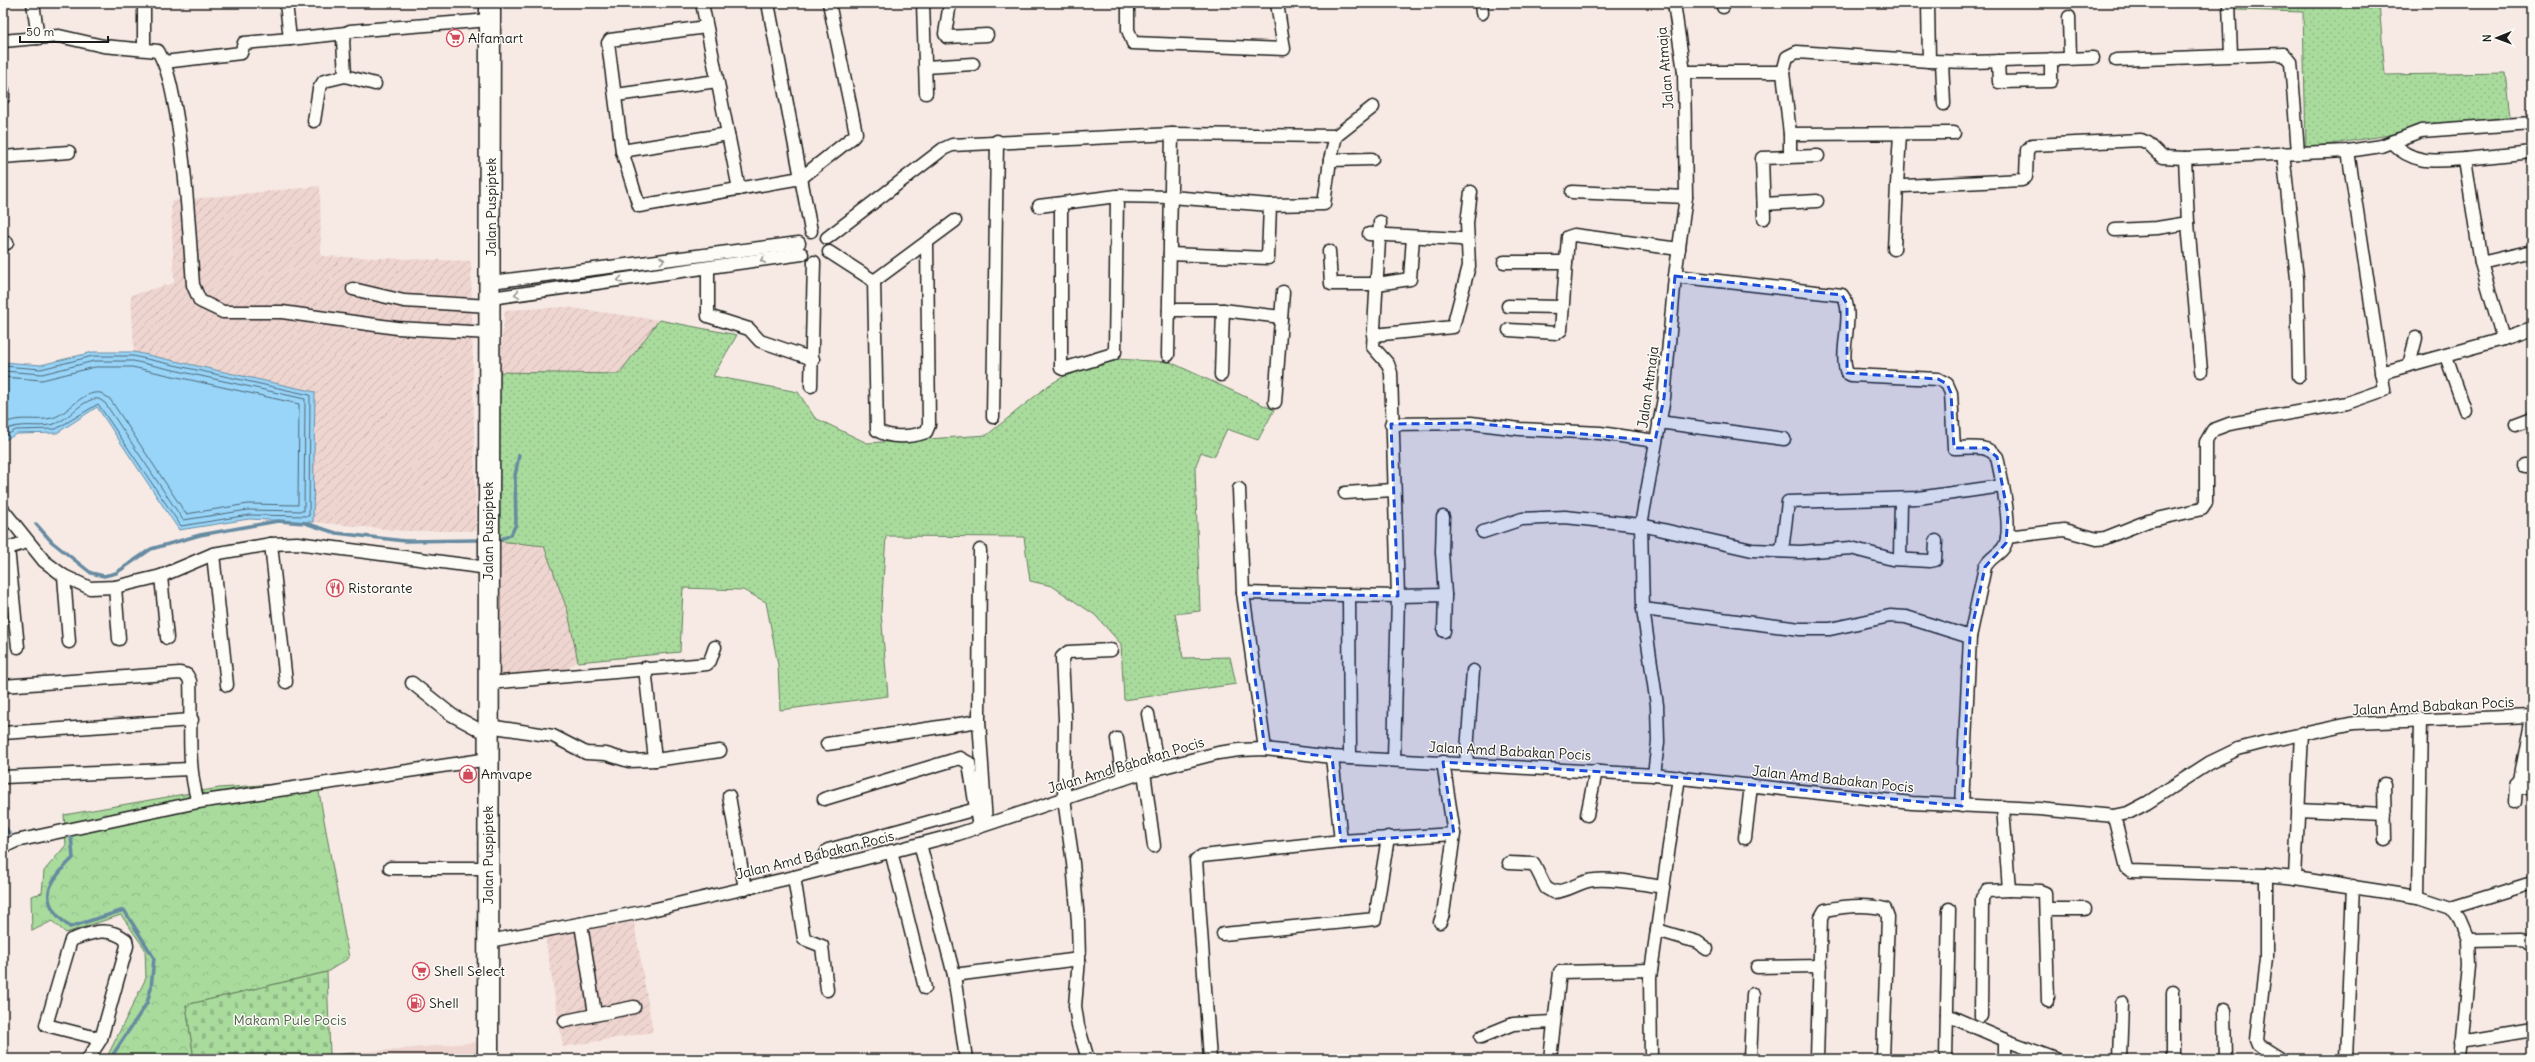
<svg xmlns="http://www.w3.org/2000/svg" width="2535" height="1062" viewBox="0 0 2535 1062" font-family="Delius,sans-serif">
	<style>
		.built { fill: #efd5d0 }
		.industrial { fill: url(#industrial-furrows) }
		.grass { fill: url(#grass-dots); stroke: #627c5c }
		.forest { fill: url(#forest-crowns); stroke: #627c5c }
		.cemetery { fill: url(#cemetery-stones); stroke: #627c5c }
		.water { fill: #98d5f9; stroke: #668ba1 }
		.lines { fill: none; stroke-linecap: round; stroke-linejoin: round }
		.shore { stroke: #4e6674; stroke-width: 1 }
		.stream { stroke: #668ba1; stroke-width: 3.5 }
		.minor-casing { stroke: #1c1c1c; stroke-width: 15 }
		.primary-casing { stroke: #1c1c1c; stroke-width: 23 }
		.minor { stroke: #fdfcf7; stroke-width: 12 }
		.primary { stroke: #fdfcf7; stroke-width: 20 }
		.oneway { stroke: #989794 }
		.marked { fill: #1d4ed8; fill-opacity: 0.2; stroke: #1d4ed8; stroke-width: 3; stroke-dasharray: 8 5; stroke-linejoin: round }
		.labels { text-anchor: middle; stroke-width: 3; stroke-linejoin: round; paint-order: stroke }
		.poi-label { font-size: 14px; fill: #1c1c1c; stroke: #fdfcf7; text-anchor: start }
		.street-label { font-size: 14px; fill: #1c1c1c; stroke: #fdfcf7 }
		.park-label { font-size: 14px; fill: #4d5f49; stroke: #fdfcf7 }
	</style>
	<defs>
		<pattern id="industrial-furrows" width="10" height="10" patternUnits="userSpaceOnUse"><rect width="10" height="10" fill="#efd5d0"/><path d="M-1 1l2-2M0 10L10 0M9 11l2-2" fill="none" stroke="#ccb6b2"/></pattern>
		<pattern id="grass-dots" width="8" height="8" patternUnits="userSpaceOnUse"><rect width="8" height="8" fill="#a9db9d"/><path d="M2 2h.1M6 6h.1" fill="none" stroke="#91bb87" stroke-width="1.8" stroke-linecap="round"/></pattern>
		<pattern id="forest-crowns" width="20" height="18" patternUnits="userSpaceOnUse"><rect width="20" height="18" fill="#a9db9d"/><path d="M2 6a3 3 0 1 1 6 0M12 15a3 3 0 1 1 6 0" fill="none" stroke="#91bb87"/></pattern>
		<pattern id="cemetery-stones" width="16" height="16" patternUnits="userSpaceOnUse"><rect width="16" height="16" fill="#a9db9d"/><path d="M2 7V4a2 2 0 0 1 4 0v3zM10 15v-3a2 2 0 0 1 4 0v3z" fill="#91bb87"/></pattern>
	</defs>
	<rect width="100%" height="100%" fill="#f7eae5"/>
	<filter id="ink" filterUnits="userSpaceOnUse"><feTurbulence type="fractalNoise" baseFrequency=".025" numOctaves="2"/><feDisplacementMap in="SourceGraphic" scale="8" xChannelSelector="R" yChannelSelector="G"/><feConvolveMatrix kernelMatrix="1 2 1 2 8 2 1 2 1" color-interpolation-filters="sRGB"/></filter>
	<g filter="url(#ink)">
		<path class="built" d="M 478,1042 L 479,1059 L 355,1059 L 355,1053 Z"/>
		<g class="industrial">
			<path d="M 320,186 L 321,256 L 471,261 L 476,531 L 404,531 L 313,522 L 315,392 L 134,352 L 131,295 L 174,283 L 171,201 Z"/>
			<path d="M 565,307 L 659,320 L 619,374 L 498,372 L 505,310 Z"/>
			<path d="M 499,541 L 544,545 L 568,612 L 578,662 L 551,677 L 499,679 Z"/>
			<path d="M 634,922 L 653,1032 L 563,1047 L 545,937 Z"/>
		</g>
		<g class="grass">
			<path d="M 2236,3 L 2379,3 L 2385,75 L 2506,73 L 2511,116 L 2306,148 L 2303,12 L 2237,10 Z"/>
			<path d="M 659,320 L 737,335 L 713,376 L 798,392 L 815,418 L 867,443 L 987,435 L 1049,385 L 1082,366 L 1116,359 L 1170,362 L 1274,410 L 1258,440 L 1227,429 L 1214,457 L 1201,452 L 1195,468 L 1200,611 L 1175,614 L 1183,658 L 1230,657 L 1236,684 L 1124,700 L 1121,644 L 1095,615 L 1052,586 L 1030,581 L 1024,537 L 886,536 L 881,612 L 888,696 L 780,710 L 778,665 L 766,602 L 743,590 L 683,588 L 680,652 L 578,662 L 568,612 L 544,546 L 499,541 L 498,372 L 619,374 Z"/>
		</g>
		<path class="forest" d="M 317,781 L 349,958 L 327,972 L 186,1005 L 194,1059 L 106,1059 L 146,978 L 145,949 L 121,915 L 66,933 L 52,921 L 32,931 L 31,896 L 42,893 L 44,871 L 66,845 L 64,815 L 219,788 Z"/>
		<path class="cemetery" d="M 327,972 L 330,1055 L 355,1053 L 355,1059 L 194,1059 L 186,1005 Z"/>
		<path class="water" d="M 93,352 L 134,352 L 315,392 L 313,522 L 249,519 L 179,530 L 97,407 L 57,433 L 17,434 L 3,441 L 3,362 L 41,365 Z"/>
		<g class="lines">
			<g class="shore">
				<path d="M 3,366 L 41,369 L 93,356 L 133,356 L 310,395 L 309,516 L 249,515 L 181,526 L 98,404 L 56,429 L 16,430 L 3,437"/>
				<path d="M 3,371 L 42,374 L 94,361 L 133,361 L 305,399 L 304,511 L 248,510 L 183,520 L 105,403 L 99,399 C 83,397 69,420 54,424 C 36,429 22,421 3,431"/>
				<path d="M 3,377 L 42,380 L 95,367 L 132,367 L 299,404 L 298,505 L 248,504 L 186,514 L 110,399 L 101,393 C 81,390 69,414 52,418 C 35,422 19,415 3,424"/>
			</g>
			<g class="stream">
				<path d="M 36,524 L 52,542 L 91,573 L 104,576 L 116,573 L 151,549 L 200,535 L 278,521 L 305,523 L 336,533 L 405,541 L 478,540"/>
				<path d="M 3,528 L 9,528"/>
				<path d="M 501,539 L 511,535 L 516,524 L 515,476 L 519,455"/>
				<path d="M 3,824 L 9,833"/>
				<path d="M 71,835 L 73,858 C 47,883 36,901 70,927 L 124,910 L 154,958 L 151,988 L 147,1003 L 110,1059"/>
			</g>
			<g class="minor-casing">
				<g id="minor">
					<path d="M 33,3 L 38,38"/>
					<path d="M 702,3 L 739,189"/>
					<path d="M 768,3 L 811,231"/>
					<path d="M 923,3 L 926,93"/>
					<path d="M 950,3 L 945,34 L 947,37 L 987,35"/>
					<path d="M 1128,3 L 1128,30 L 1133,43 L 1284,49 L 1277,3"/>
					<path d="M 1481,3 L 1482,13"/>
					<path d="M 1723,3 L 1723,7"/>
					<path d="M 2229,3 L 2231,55"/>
					<path d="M 2069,17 L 2070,58"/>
					<path d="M 706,27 L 610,40 L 608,43 L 622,151 L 639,206 L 801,178 L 853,137 L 856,133 L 829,3"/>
					<path d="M 290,39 L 346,33"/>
					<path d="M 3,41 L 59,36 L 103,46 L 158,51 C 169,70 172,92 176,112 C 186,169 189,227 193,285 L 200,301 L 223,312 L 282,312 L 397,328 L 490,333"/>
					<path d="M 144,49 L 144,3"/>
					<path d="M 2116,60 L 2284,54 L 2291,62 L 2298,152"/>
					<path d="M 1929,61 L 1973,62 L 2093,58"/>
					<path d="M 1998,61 L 1999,82 L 2051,81 L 2051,59"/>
					<path d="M 164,62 L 241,53 L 244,43 L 290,39 L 286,3"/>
					<path d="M 1942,62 L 1944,104"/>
					<path d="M 926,67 L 973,64"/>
					<path d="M 1684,72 L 1783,72 L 1790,134 L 1954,133"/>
					<path d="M 1783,72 L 1787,57 L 1797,52 L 1929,61 L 1928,3"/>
					<path d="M 345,76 L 343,40 L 346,33 L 350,31 L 490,20"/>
					<path d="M 3,90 L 3,98"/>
					<path d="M 616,95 L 717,81"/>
					<path d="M 314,121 L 319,89 L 324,81 L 345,76 L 375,84"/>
					<path d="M 1900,134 L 1897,185 L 1904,186 L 2022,180 L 2026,177 L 2027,150 L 2032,145 L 2141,140 L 2148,143 L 2162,157 L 2185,158 L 2348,151 L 2381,146 L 2421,131 L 2532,123"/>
					<path d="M 2392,143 C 2414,165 2435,161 2465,159"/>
					<path d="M 622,151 L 728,134"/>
					<path d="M 2283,153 L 2297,278 L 2299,376"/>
					<path d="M 3,157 L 69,152"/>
					<path d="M 1790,157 L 1790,134"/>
					<path d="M 1330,160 L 1372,159"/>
					<path d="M 1572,192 L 1686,197"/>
					<path d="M 1061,204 L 1061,368 L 1063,369 L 1113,354 L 1115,352 L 1117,196"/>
					<path d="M 1764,204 L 1817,201"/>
					<path d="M 1039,206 L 1117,196 L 1171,197 L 1270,205 L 1324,204 L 1330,160 L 1336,136 L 1373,107"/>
					<path d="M 1764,218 L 1762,158 L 1818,156"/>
					<path d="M 2188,223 L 2201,371"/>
					<path d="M 2115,230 L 2157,228 L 2188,223 L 2185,158"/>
					<path d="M 1369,234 L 1460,239 L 1467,241"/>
					<path d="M 827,238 L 943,149 L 952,145 L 1172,134 L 1336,136"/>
					<path d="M 3,245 L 7,243"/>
					<path d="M 1894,249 L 1897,185"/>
					<path d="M 1329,251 L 1331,284 L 1377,284 L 1410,279 L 1413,237"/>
					<path d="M 829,252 L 874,281 L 955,221"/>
					<path d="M 1170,254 L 1268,258 L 1270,205"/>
					<path d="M 1504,262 L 1566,262"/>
					<path d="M 2481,263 L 2532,251"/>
					<path d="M 708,268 L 708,316 L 749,329 L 760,341 L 813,359"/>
					<path d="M 1675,276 L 1842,295 C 1856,312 1838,352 1847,373 L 1851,375 L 1938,379 L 1947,384 L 1951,393 L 1954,448 C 1969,448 1988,444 1997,457 C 2001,476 2014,531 2004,547 C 1999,555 1990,557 1985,567 L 1970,637 L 1962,806"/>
					<path d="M 874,281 L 877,430 C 889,439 912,437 926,432 L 929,425 L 927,242"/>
					<path d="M 491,282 L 799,243"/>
					<path d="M 353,289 L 404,301 L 490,306"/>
					<path d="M 491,298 L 802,254"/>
					<path d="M 1508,306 L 1562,307"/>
					<path d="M 1169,310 L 1223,310 L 1281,317"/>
					<path d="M 1509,330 L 1557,333 L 1561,330 L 1568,237 L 1574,235 L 1679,249"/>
					<path d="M 1373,335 L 1453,327 L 1469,266 L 1467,223 L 1471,192"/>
					<path d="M 2503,339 L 2481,263 L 2465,159 L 2532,152"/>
					<path d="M 1168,355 L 1172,134"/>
					<path d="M 2446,356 L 2465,410"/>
					<path d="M 2409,365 L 2416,338"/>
					<path d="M 2381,373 L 2503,339 L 2532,329"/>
					<path d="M 1221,375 L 1223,310"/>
					<path d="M 811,386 L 814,262"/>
					<path d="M 1275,402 L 1283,292"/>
					<path d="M 993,417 L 997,141"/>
					<path d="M 1659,422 L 1784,439"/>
					<path d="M 1391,424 L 1471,423 L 1520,429 L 1600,433 L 1655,441"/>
					<path d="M 2516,424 L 2532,418"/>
					<path d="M 2524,466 L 2532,466"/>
					<path d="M 1239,489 L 1243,593 L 1265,749"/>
					<path d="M 1345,493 L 1393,490"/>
					<path d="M 3,510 L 44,561 L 64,576 L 90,588 L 115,587 L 161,576 L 213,554 L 271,544 L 297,543 L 488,568"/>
					<path d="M 1443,517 L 1442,552 L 1445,595"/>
					<path d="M 1483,532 L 1522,519 L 1565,517 L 1641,525 L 1752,550 L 1800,552 L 1851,548 L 1892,559 L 1930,561 L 1935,560 L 1936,541"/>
					<path d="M 2007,537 L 2064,530 L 2097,539 L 2105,538 L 2148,521 L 2202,509 L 2206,503 L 2206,442 L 2213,430 L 2229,424 L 2347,403 L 2384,390 L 2348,151"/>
					<path d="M 271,544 L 286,682"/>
					<path d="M 980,550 L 979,721 L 986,823"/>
					<path d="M 1782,551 L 1788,502 L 1918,498 L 2002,486"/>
					<path d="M 213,554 L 227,685"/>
					<path d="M 1900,559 L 1901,499"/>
					<path d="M 64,576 L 69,642"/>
					<path d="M 161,576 L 167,638"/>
					<path d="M 115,587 L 119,639"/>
					<path d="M 1243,593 L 1398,596 L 1391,373 L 1388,364 L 1373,347 L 1380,222"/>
					<path d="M 1349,595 L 1350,758"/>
					<path d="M 1643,609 L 1800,629 L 1830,629 L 1890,616 L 1906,617 L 1970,637"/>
					<path d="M 18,647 L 8,548 L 27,542"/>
					<path d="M 645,668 L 655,760"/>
					<path d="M 412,683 L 452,715 L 489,735"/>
					<path d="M 489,683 L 707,664 L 710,661 L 715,647"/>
					<path d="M 3,686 L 180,673 L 187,675 L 190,681 C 192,721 186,763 198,802"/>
					<path d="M 1148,714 L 1158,769"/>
					<path d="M 2532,716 L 2520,781 L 2523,787 L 2532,789"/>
					<path d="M 489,726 L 553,736 L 586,753 L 606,754 L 629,761 L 655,760 L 720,751"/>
					<path d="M 3,733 L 192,720"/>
					<path d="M 1117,739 L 1123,779"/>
					<path d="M 827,744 L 979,721"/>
					<path d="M 1394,760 L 1398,596 L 1445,595 L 1444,631"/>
					<path d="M 1466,764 L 1473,671"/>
					<path d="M 1144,772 L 1154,846"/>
					<path d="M 1654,775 L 1658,742 L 1657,705 L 1643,609 L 1641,525 L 1664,398 L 1675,276 L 1686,197 L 1684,72 L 1674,3"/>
					<path d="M 3,777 L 190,769"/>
					<path d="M 2384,784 L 2385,840"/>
					<path d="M 729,796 L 745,889"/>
					<path d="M 824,799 L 960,758 L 969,763 L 978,821"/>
					<path d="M 2515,802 L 2516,785 L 2520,781"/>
					<path d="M 2003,807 L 2009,890 L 2040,891 L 2045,893 L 2048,1001"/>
					<path d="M 2298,810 L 2385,814"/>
					<path d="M 1587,815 L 1596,771"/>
					<path d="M 2114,816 L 2127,868 L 2131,871 L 2266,875 L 2295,878 L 2418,897 L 2451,908 L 2458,917 L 2468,940 L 2469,966 L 2460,1059"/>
					<path d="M 1745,838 L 1751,785"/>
					<path d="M 1341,841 L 1454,834 L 1443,762"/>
					<path d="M 920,844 L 954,975 L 966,1059"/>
					<path d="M 3,847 L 16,841 L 198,802 L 489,759"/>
					<path d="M 891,851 L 925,988"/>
					<path d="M 1509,863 L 1534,864 L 1546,888 L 1553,892 C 1568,892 1579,881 1594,880 C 1616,878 1641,884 1663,887"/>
					<path d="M 826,867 L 823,859 L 828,850 L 976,809"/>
					<path d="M 390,868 L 488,868"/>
					<path d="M 2266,875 L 2266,958 L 2257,1040 L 2259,1045 L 2281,1059"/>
					<path d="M 794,877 L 804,939 L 822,946 L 827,990"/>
					<path d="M 2295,878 L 2302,733"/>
					<path d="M 2418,897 L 2421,719"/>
					<path d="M 2451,908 L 2532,883"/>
					<path d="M 2046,909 L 2085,909"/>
					<path d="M 1440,922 L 1443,914 L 1454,834"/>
					<path d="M 581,924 L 595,1014"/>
					<path d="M 1657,930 L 1697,942 L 1707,949"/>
					<path d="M 1223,934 L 1375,919 L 1388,837"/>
					<path d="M 2468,940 L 2521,939 L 2527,940 L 2532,945"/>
					<path d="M 489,941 L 647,911 L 794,877 L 958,834 L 1144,772 L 1218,753 L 1239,750 L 1265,749 L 1332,757 L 1654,775 L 1912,803 L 2039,809 L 2114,816 L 2128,813 L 2147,803 L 2209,763 L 2238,749 L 2265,742 L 2354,723 L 2532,716"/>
					<path d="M 1757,967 L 1820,966"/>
					<path d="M 954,975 L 1079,959"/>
					<path d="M 2224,1010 L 2225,1059"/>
					<path d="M 1947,1015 L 2005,1040"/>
					<path d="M 1981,1016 L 1982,898 L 1987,891 L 2009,890"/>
					<path d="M 565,1021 L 634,1007"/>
					<path d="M 1481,1037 L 1513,1024 L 1553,1022"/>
					<path d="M 2461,1042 L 2532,1030"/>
					<path d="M 88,1059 L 101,1039 L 127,946 L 126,940 C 107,925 91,933 71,940 L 46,1025 L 101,1039"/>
					<path d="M 1088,1059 L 1078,1026 L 1075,1006 L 1079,959 L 1078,921 L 1073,863 L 1064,799 L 1065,719 L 1062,657 L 1068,652 L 1111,650"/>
					<path d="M 1210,1059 L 1196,860 L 1202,856 L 1341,841 L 1332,757"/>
					<path d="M 1550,1059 L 1560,972 L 1651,970"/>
					<path d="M 1651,1059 L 1650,978 L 1679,777"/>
					<path d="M 1750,1059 L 1753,994"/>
					<path d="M 1817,1059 L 1821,917 L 1825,910 C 1844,906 1867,904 1885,909 L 1888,917 L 1883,1059"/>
					<path d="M 1946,1059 L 1949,909"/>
					<path d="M 2005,1059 L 2005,1040 L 2056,1059"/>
					<path d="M 2120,1059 L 2122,1003"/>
					<path d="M 2173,1059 L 2173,992"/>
					<path d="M 2346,1059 L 2353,886"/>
				</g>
			</g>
			<g class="primary-casing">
				<path id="primary" d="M 488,1059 L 490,3"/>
			</g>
			<use href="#minor" class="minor"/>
			<use href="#primary" class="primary"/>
		</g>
		<defs><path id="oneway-chevron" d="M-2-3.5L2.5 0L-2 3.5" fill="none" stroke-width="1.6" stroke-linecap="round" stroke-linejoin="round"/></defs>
		<g class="oneway">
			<use href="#oneway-chevron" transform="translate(662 260) rotate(-7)"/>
			<use href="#oneway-chevron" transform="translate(763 260) rotate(172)"/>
			<use href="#oneway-chevron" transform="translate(620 280) rotate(172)"/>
			<use href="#oneway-chevron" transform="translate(517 294) rotate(172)"/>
		</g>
	</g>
	<path class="marked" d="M 1675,276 L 1842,295 L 1847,304 L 1847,373 L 1938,379 L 1947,384 L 1951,393 L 1954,448 L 1986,448 L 1997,457 L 2008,515 L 2006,543 L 1985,567 L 1970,637 L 1962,806 L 1654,775 L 1443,762 L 1454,834 L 1341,841 L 1332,757 L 1265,749 L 1243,593 L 1398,596 L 1391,424 L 1471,423 L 1655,441 L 1664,398 Z"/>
	<defs>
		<g id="supermarket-ring" transform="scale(0.9)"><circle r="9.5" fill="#fdfcf7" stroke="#d1495b" stroke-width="1.5"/><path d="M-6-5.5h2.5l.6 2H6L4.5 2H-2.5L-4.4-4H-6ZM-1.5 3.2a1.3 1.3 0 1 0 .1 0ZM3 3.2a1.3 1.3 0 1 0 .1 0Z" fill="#d1495b"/></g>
		<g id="restaurant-ring" transform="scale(0.9)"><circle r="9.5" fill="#fdfcf7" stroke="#d1495b" stroke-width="1.5"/><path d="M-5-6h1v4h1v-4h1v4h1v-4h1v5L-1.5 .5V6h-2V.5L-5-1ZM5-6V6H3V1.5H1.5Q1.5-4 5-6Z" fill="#d1495b"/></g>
		<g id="shop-ring" transform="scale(0.9)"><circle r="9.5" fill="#fdfcf7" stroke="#d1495b" stroke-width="1.5"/><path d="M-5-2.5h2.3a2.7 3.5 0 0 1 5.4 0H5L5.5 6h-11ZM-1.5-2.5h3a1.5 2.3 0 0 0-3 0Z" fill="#d1495b"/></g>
		<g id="fuel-ring" transform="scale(0.9)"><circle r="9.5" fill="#fdfcf7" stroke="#d1495b" stroke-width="1.5"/><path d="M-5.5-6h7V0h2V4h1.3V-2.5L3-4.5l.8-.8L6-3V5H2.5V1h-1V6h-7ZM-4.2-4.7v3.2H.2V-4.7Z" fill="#d1495b"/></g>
	</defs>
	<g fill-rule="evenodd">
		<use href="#supermarket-ring" x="455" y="38"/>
		<use href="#restaurant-ring" x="335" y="588"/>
		<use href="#shop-ring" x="468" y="774"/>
		<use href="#supermarket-ring" x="421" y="971"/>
		<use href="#fuel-ring" x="416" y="1003"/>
	</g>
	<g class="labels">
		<g class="poi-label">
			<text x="468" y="43">Alfamart</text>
			<text x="348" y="593">Ristorante</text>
			<text x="481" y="779">Amvape</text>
			<text x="434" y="976">Shell Select</text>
			<text x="429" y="1008">Shell</text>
		</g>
		<g class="street-label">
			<text transform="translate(1665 68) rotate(-95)" y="5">Jalan Atmaja</text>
			<text transform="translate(491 207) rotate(-90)" y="5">Jalan Puspiptek</text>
			<text transform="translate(1648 387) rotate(-82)" y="5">Jalan Atmaja</text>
			<text transform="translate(488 531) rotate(-90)" y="5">Jalan Puspiptek</text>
			<text transform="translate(2433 706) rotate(-3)" y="5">Jalan Amd Babakan Pocis</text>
			<text transform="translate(1510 751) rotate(3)" y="5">Jalan Amd Babakan Pocis</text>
			<text transform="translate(1126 765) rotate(-17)" y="5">Jalan Amd Babakan Pocis</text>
			<text transform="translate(1833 779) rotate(6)" y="5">Jalan Amd Babakan Pocis</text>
			<text transform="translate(488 855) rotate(-90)" y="5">Jalan Puspiptek</text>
			<text transform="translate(815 855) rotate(-14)" y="5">Jalan Amd Babakan Pocis</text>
		</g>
		<g class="park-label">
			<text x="290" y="1025">Makam Pule Pocis</text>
		</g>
	</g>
	<rect width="2535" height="1062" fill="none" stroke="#fdfcf7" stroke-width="16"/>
	<rect x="8" y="8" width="2519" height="1046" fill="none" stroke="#1c1c1c" stroke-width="1.5" filter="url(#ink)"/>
	<g transform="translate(2497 38) rotate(269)" stroke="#fdfcf7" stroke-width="3" paint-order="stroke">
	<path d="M0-3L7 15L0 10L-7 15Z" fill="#1c1c1c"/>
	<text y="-6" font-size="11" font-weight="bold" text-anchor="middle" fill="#1c1c1c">N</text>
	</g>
	<path d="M20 36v6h88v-6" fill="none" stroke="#1c1c1c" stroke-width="2"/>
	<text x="26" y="36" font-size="12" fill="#1c1c1c" stroke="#fdfcf7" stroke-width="3" paint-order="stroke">50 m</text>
</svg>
